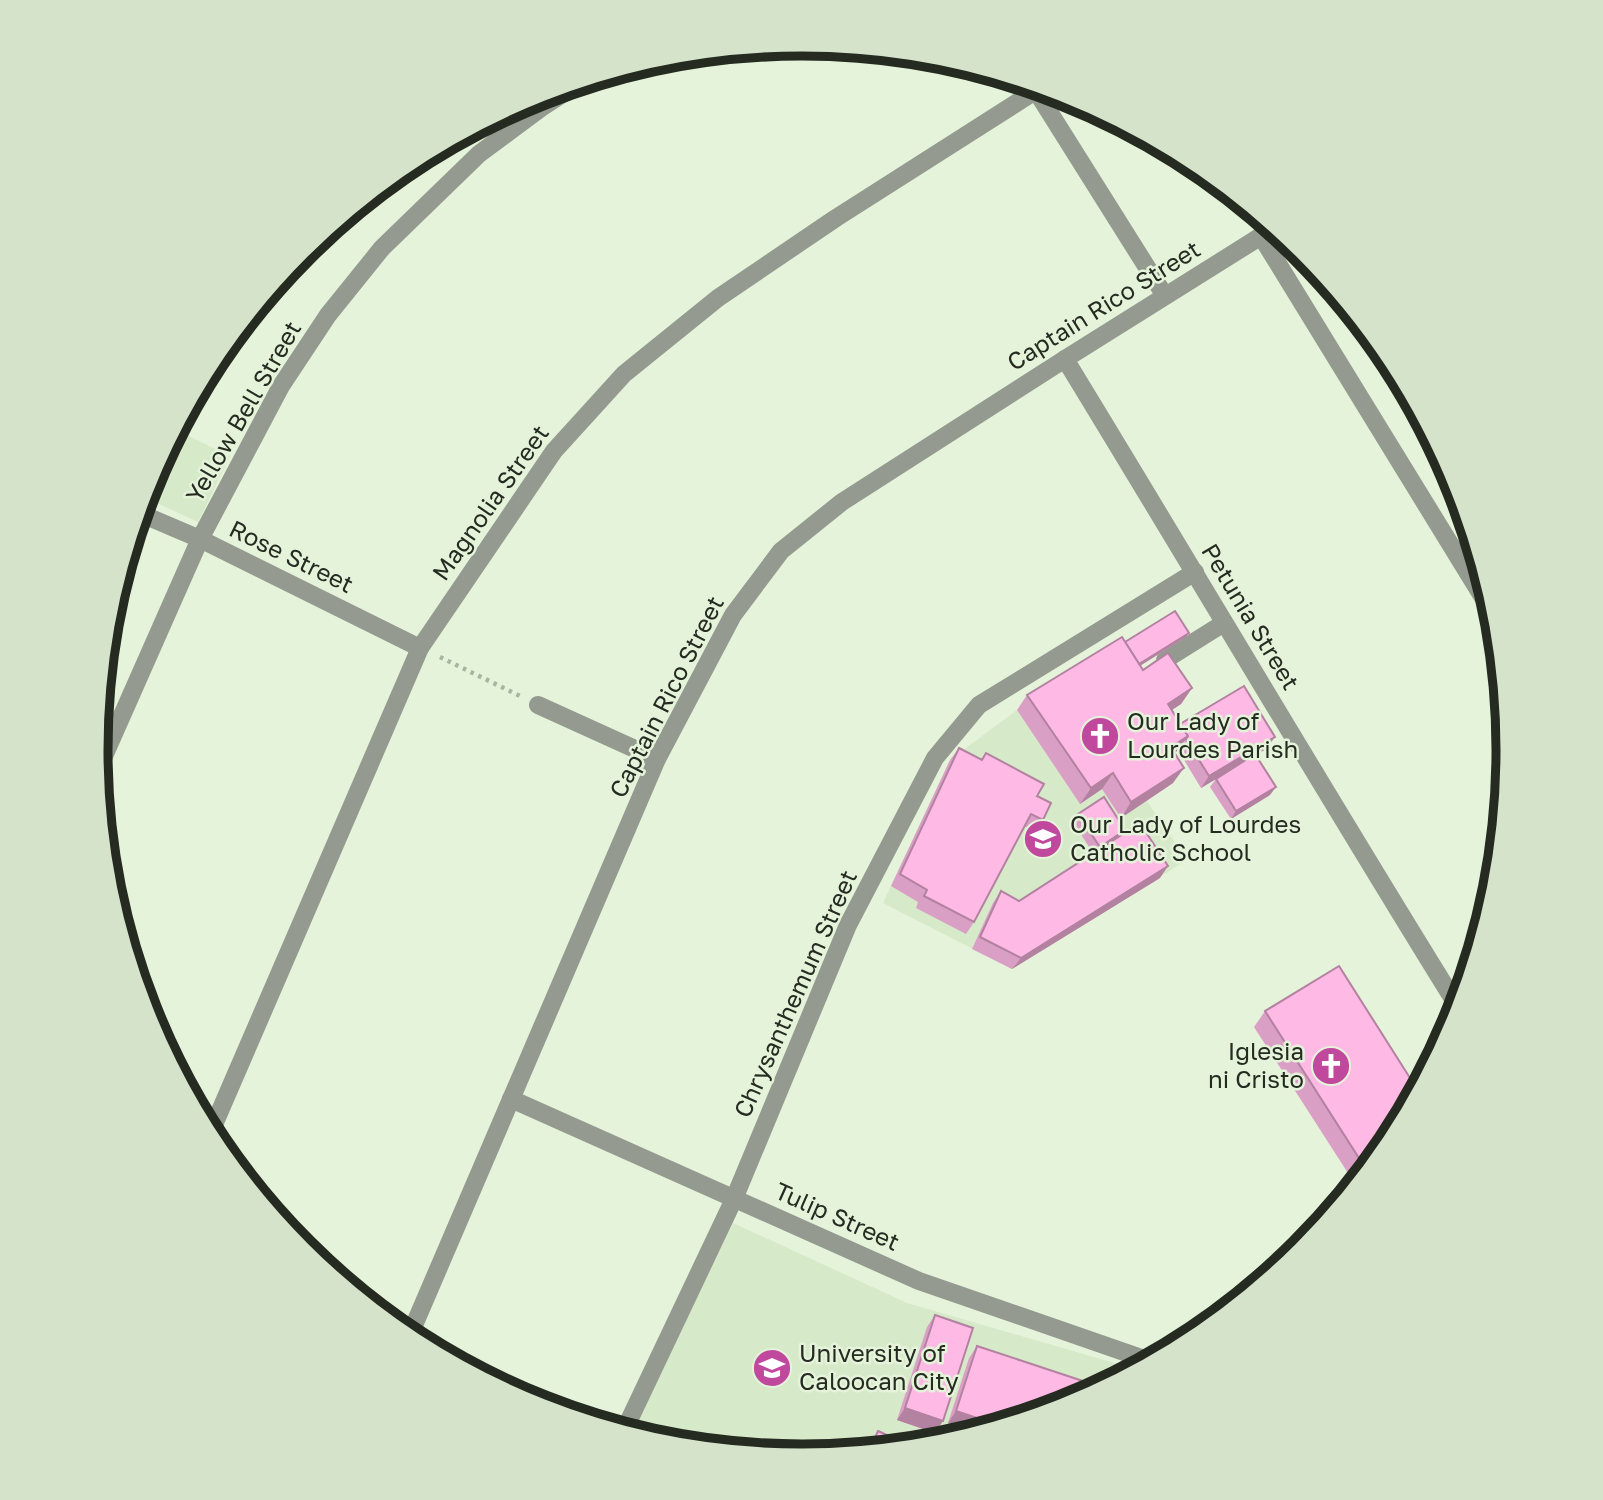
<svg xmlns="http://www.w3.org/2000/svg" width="1603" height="1500" viewBox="0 0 1603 1500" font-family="'Golos Text',sans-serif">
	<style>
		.built { fill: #d6e9c8 }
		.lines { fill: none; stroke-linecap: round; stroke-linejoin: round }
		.path { stroke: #a9b5a0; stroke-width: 4.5; stroke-dasharray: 3.5 5; stroke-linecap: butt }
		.lane { stroke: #949a8f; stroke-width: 18 }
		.street { stroke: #949a8f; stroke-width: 18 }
		.wall { fill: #da9fc5 }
		.shaded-wall { fill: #b282a0 }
		.building { fill: #feb9e5; stroke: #b282a0; stroke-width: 2 }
		.labels { text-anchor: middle; stroke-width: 5; stroke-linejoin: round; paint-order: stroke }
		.street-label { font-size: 24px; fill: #252b21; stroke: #e4f3d9 }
		.poi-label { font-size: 24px; fill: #252b21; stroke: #e4f3d9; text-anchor: start }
		.rim { fill: none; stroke: #252b21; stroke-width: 9 }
	</style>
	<rect width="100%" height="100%" fill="#e4f3d9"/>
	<g class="built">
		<path d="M 176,430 L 230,456 L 198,522 L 144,497 L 149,479 Z"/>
		<path d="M 1017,710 L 1080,803 L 1102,789 L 1121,817 L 1147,801 L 1187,860 L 1012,969 L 883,903 L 950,760 Z"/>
		<path d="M 733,1223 L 907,1303 L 1135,1369 L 1071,1403 L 939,1443 L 801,1456 L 663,1443 L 632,1433 Z"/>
	</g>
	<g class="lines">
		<path class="path" d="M 440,657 L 520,696"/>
		<g class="lane">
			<path d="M 1033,86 L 1165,296"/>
			<path d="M 1165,660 L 1224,623"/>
		</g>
		<g class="street">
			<path d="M 1261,236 L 1495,617"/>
			<path d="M 1065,359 C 1197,575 1325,793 1458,1007"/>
			<path d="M 139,513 L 200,539 L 420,648"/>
			<path d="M 538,705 L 657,759"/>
			<path d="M 97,772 L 200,539 L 281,386 L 328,315 L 382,248 L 479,154 L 541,108 L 581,82"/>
			<path d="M 511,1099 L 919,1281 L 1150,1361"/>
			<path d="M 210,1134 L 420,648 L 554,451 L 624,374 L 718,298 L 836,218 L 1040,88"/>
			<path d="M 409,1337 L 657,759 L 733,615 L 781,551 L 842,502 L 1065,359 L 1274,228"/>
			<path d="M 624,1431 L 734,1199 L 848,925 L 935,758 L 979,705 L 1195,572"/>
		</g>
	</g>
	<g class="wall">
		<path d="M 1189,633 L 1186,637 L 1140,666 L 1143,670 L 1192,688 L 1181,704 L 1171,710 L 1180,724 L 1266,749 L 1256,755 L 1270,795 L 1231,819 L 1210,787 L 1216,779 L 1201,788 L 1178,750 L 1174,753 L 1173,783 L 1121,818 L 1102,789 L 1080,804 L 1017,710 L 1027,695 L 1125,642 Z"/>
		<path d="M 959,748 L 981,760 L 986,753 L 1043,820 L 1034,832 L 1024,826 L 974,922 L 966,934 L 916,908 L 918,902 L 891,886 L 950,760 Z"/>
		<path d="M 1078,814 L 1125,830 L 1122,835 L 1160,878 L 1012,969 L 972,949 L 993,903 L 1001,891 L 1019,901 L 1093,853 L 1073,822 Z"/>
		<path d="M 1265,1011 L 1389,1143 L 1355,1184 L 1254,1027 Z"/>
		<path d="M 935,1315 L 935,1433 L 897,1420 L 927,1327 Z"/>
		<path d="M 977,1346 L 1071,1403 L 975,1432 L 948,1423 L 969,1358 Z"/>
		<path d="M 878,1431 L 911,1446 L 867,1450 L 870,1443 Z"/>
	</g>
	<g class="shaded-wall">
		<path d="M 1189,633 L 1186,637 L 1125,675 L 1128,671 Z"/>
		<path d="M 1192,688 L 1181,704 L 1157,720 L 1168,704 Z"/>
		<path d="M 1188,736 L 1177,751 L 1160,763 L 1171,747 Z"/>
		<path d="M 1275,737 L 1266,749 L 1201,788 L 1209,776 Z"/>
		<path d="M 1184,768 L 1173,783 L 1121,818 L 1131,802 Z"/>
		<path d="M 1113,773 L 1102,789 L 1080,804 L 1091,788 Z"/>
		<path d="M 1276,787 L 1270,795 L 1231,819 L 1236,811 Z"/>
		<path d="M 1125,830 L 1120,838 L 1094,855 L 1100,847 Z"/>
		<path d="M 1168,866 L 1160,878 L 1012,969 L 1021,958 Z"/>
		<path d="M 905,1408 L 943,1421 L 935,1433 L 897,1420 Z"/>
		<path d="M 956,1411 L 998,1425 L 975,1432 L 948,1423 Z"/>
	</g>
	<g class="building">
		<path d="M 1175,611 L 1189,633 L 1139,664 L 1125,642 Z"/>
		<path d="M 1122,637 L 1143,670 L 1168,653 L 1192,688 L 1168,704 L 1188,736 L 1171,747 L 1184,768 L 1131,802 L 1113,773 L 1091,788 L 1027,695 Z"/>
		<path d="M 1244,686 L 1275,737 L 1209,776 L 1186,739 L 1188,736 L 1180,724 Z"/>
		<path d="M 959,748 L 982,760 L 986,753 L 1044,784 L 1037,796 L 1051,803 L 1043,820 L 1031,814 L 974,922 L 924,896 L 927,890 L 900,874 Z"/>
		<path d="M 1255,754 L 1276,787 L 1236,811 L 1216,779 Z"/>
		<path d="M 1104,797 L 1125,830 L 1100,847 L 1078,814 Z"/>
		<path d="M 1140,823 L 1168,866 L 1021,958 L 980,937 L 1001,891 L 1019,901 Z"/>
		<path d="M 1339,966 L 1417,1089 L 1389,1143 L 1366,1169 L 1265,1011 Z"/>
		<path d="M 935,1315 L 973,1328 L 943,1421 L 905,1408 Z"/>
		<path d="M 977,1346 L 1101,1387 L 1071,1403 L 998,1425 L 956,1411 Z"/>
		<path d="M 878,1431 L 911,1446 L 870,1449 Z"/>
	</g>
	<defs>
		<g id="church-disc" transform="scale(2.0125)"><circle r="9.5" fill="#c1499d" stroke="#e4f3d9"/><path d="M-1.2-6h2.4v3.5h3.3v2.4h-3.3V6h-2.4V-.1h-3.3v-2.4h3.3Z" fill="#fff"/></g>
		<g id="school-disc" transform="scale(2.0125)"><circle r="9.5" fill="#c1499d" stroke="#e4f3d9"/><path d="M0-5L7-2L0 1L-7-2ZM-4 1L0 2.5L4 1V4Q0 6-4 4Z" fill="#fff"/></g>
		<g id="university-disc" transform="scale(2.0125)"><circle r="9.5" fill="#c1499d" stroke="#e4f3d9"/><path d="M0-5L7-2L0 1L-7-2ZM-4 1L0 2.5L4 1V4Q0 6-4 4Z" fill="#fff"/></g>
	</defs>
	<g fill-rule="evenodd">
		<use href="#church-disc" x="1100" y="736"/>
		<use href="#school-disc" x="1043" y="839"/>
		<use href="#church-disc" x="1331" y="1066"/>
		<use href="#university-disc" x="772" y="1368"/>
	</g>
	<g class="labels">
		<g class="street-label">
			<text transform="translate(1104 306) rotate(-32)" y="8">Captain Rico Street</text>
			<text transform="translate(244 412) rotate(-60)" y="8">Yellow Bell Street</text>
			<text transform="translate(491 503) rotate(-55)" y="8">Magnolia Street</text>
			<text transform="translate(291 557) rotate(26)" y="8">Rose Street</text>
			<text transform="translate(1250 617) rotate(59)" y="8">Petunia Street</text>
			<text transform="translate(667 697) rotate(-63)" y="8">Captain Rico Street</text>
			<text transform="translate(796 994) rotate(-66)" y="8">Chrysanthemum Street</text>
			<text transform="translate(837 1217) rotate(24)" y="8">Tulip Street</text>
		</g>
		<g class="poi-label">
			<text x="1127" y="730">Our Lady of<tspan x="1127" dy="28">Lourdes Parish</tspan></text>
			<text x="1070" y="833">Our Lady of Lourdes<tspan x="1070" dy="28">Catholic School</tspan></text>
			<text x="1304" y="1060" text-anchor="end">Iglesia<tspan x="1304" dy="28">ni Cristo</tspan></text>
			<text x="799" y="1362">University of<tspan x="799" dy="28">Caloocan City</tspan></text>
		</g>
	</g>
	<path d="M0 0H1603V1500H0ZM108 750a694 694 0 1 1 1388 0a694 694 0 1 1-1388 0Z" fill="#d5e3ca" fill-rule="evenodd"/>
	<path class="rim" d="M108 750a694 694 0 1 1 1388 0a694 694 0 1 1-1388 0Z"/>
</svg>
